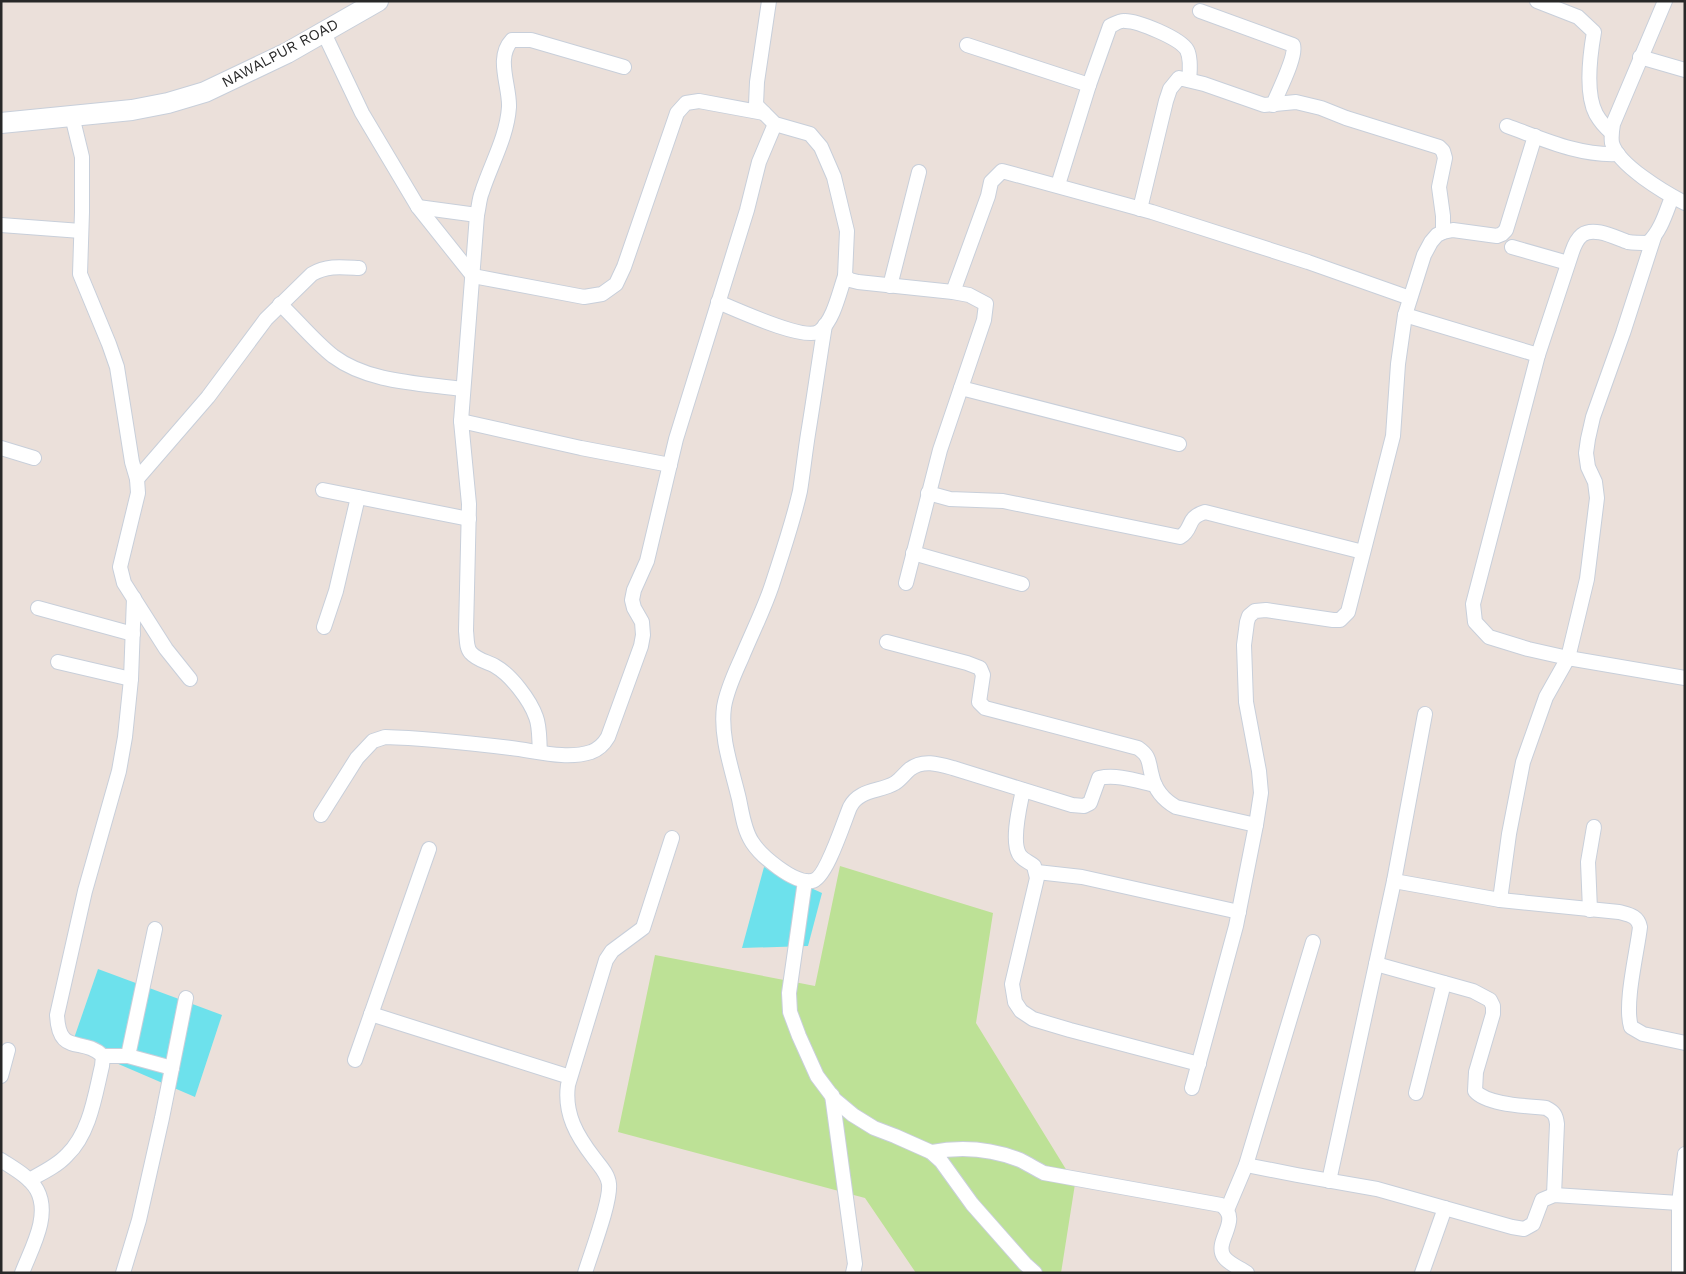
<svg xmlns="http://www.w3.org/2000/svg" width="1686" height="1274" viewBox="0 0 1686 1274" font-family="'Work Sans',sans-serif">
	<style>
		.green { fill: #bde196 }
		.water { fill: #6de1ec }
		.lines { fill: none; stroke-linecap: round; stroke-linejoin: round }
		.street-casing { stroke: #c8cfda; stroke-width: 16 }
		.secondary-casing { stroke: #c8cfda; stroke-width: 22 }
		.street { stroke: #fff; stroke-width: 14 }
		.secondary { stroke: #fff; stroke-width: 20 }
		.labels { text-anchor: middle; stroke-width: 4; stroke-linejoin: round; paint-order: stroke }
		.street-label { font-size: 15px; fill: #282828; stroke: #fff }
	</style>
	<rect width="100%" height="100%" fill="#ebe0da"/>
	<path class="green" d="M 840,866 L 993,913 L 976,1023 L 1075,1184 L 1061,1273 L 916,1273 L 865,1198 L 618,1132 L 655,955 L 815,986 Z"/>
	<g class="water">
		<path d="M 764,867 L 822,893 L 808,946 L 742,948 Z"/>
		<path d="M 98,969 L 222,1015 L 195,1097 L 72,1044 Z"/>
	</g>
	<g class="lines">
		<g class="street-casing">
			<g id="street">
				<path d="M 769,1 L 757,82 L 756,105 L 775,124 L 810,134 L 821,147 L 834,177 L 847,231 L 845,276 L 850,280 L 858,282 L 953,292 L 969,295 L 986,304 L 984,320 L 940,450 L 906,583"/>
				<path d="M 1537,1 L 1578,17 L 1594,32 C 1590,55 1585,93 1596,114 C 1600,121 1605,127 1611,132"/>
				<path d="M 1665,1 L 1613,124 C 1612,130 1611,137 1612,143 C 1618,165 1665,193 1685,203"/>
				<path d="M 1200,11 L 1293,45 C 1297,56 1278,92 1273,105"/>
				<path d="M 323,31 L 362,113 L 418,207 L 473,276 L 584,297 L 602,294 L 616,284 L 624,267 L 677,113 L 686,103 L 699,101 L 764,113"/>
				<path d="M 967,45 L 1089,85"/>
				<path d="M 1640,57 L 1685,70"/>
				<path d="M 72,116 L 82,157 L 82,212 L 80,274 L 109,344 L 117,367 L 132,462 L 137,479 L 138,493 L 120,567 L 124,583 L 166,649 L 190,679"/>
				<path d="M 1507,126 C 1543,139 1579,156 1618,154"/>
				<path d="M 1058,185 L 1089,85 L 1110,26 C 1115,24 1120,20 1125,21 C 1138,21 1180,38 1187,50 C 1191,58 1190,71 1189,80"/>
				<path d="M 1672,197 C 1666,212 1661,231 1648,243 C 1641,243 1635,243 1628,242 C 1616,238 1594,226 1582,235 C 1577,239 1574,246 1572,252 L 1538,355 L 1473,604 L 1475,622 L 1489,637 L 1528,649 L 1568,658 L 1685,678"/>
				<path d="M 418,207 L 477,215"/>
				<path d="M 1140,209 L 1166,101 L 1170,89 L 1179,78 L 1204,84 L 1264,105 L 1296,102 L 1321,108 L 1346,118 L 1439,147 L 1443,151 L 1445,158 L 1439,187 L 1443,216 L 1443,232"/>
				<path d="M 1,225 L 81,231"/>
				<path d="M 1512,247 L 1568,263"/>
				<path d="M 890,286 L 919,172"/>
				<path d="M 953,292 L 988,196 L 991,182 L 1002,171 L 1152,212 L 1308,262 L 1410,298"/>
				<path d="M 718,302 C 735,309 806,342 820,331 C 834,319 839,293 845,276"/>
				<path d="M 280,304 C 298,321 314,341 333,356 C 369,383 420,383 463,389"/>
				<path d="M 1405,315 L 1538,355"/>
				<path d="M 825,325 C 819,361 814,398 808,434 C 805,453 803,472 800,491 C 793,522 782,554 772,585 C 764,609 752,633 742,657 C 735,673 727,689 724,707 C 720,737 732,769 739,799 C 742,813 744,830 752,842 C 761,856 794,884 812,881 C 826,879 844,821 850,807 C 859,789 880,792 895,783 C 901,779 905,773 910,769 C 923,759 939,764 953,768 L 1072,805 L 1084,806 L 1090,803 L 1099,778 C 1117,774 1137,781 1155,785"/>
				<path d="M 961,388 L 1179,444"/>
				<path d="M 461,421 L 581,448 L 670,465"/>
				<path d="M 1,448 L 34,458"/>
				<path d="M 137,479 L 208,397 L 266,319 L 312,274 C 327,265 342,267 359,268"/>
				<path d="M 323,490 L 469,519"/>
				<path d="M 928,493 L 950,499 L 1003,501 L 1180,537 C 1194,529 1185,518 1205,512 L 1363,552"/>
				<path d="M 913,553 L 1022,584"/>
				<path d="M 38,608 L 133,634"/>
				<path d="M 324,627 L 336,591 L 358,497"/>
				<path d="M 887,642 L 967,663 L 980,668 L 983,675 L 979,702 L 985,708 L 1138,748 C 1151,757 1148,762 1152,776 C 1155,790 1164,800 1176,807 L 1256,825"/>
				<path d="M 58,662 L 131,679"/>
				<path d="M 540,752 C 539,741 540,727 536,717 C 530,700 511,675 495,666 C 488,662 477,660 471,653 C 466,648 467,638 466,631 L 469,504 L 461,421 L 477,215 C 479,207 479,199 482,192 C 491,164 507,137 509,107 C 510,86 495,58 512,40 L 531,40 L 624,67"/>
				<path d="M 1023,790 C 1020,805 1011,840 1019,854 C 1022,860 1030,862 1034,866 L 1037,878 L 1012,984 L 1015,1002 L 1021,1011 L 1033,1019 L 1070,1030 L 1199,1064"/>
				<path d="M 321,815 L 357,758 L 373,741 L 385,737 C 427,738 469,743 511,748 C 537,751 566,760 591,752 C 599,749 604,744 608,737 L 641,646 L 643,635 L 642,622 L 634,608 L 632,600 L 634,590 L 647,561 L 676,439 L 747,210 L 759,162 L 775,124"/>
				<path d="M 1037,872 L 1082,877 L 1239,912"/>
				<path d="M 805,881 L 789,993 L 790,1012 L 799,1036 L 817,1076 L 835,1100 L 853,1115 L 874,1128 L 895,1136 L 931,1152 L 941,1161 L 972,1204 L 1025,1264 L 1035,1273"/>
				<path d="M 1394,881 L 1500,900 L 1619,912 C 1630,915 1638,916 1640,927 C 1637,953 1624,1004 1631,1027 L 1643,1034 L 1685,1043"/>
				<path d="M 1500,900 L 1509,834 L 1523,762 L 1546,697 L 1568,658 L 1587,579 L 1597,498 L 1595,482 L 1588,467 L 1586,453 L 1588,439 L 1593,417 L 1623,333 L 1654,237"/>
				<path d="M 1590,910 L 1588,862 L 1594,827"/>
				<path d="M 1376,964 L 1473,991 L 1490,1000 L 1493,1006 L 1493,1014 L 1476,1072 L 1475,1091 C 1487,1105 1528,1106 1546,1108 C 1554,1112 1556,1115 1557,1124 L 1554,1195"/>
				<path d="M 371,1014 L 570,1077"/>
				<path d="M 103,1056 L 128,1056 L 172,1068"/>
				<path d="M 128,1056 L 155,929"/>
				<path d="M 355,1060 L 429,849"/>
				<path d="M 1,1076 L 8,1050"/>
				<path d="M 1192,1088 L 1236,926 L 1256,825 L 1261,793 L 1259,771 L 1246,702 L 1244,645 L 1247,622 L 1249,616 L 1255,611 L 1266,610 L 1333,620 L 1340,620 L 1348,612 L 1393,436 L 1398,364 L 1405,315 L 1424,255 L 1431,242 L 1437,235 L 1443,232 L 1453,230 L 1497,236 L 1502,234 L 1506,230 L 1535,136"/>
				<path d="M 1416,1093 L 1444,983"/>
				<path d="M 832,1095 L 855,1264 L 853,1273"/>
				<path d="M 931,1152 C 962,1146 990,1148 1020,1160 C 1028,1164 1036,1169 1044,1173 L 1221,1205 C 1243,1220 1213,1241 1224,1257 C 1229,1264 1240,1268 1247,1273"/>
				<path d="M 1,1160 C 13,1168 30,1177 37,1190 C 51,1216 31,1249 22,1273"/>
				<path d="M 1246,1165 L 1297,1175 L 1377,1189 L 1512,1227 L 1524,1229 L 1533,1224 L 1542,1200 L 1554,1195 L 1679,1203"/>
				<path d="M 29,1180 C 42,1173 57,1166 67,1155 C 90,1133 95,1095 102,1066 L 103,1056 C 82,1036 59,1057 57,1015 L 85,891 L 119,771 L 125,737 L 131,679 L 134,598"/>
				<path d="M 1329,1181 L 1394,881 L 1425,714"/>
				<path d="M 1227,1210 L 1246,1165 L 1313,942"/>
				<path d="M 123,1273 L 139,1220 L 162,1118 L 186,998"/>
				<path d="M 585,1273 C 591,1253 611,1202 609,1184 C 608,1174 600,1166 594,1158 C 577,1136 564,1114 568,1085 L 606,960 L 612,951 L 643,928 L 672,838"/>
				<path d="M 1422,1273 L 1445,1208"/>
				<path d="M 1679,1273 L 1679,1203 L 1685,1154"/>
			</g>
		</g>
		<g class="secondary-casing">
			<path id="secondary" d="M 1,123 L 132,110 L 168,103 L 205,92 L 287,53 L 378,1"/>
		</g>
		<use href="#street" class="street"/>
		<use href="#secondary" class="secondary"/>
	</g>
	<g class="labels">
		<g class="street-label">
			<text transform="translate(280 53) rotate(-28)" y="5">NAWALPUR ROAD</text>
		</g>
	</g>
	<rect width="1686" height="1274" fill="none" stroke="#282828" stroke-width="5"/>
</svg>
